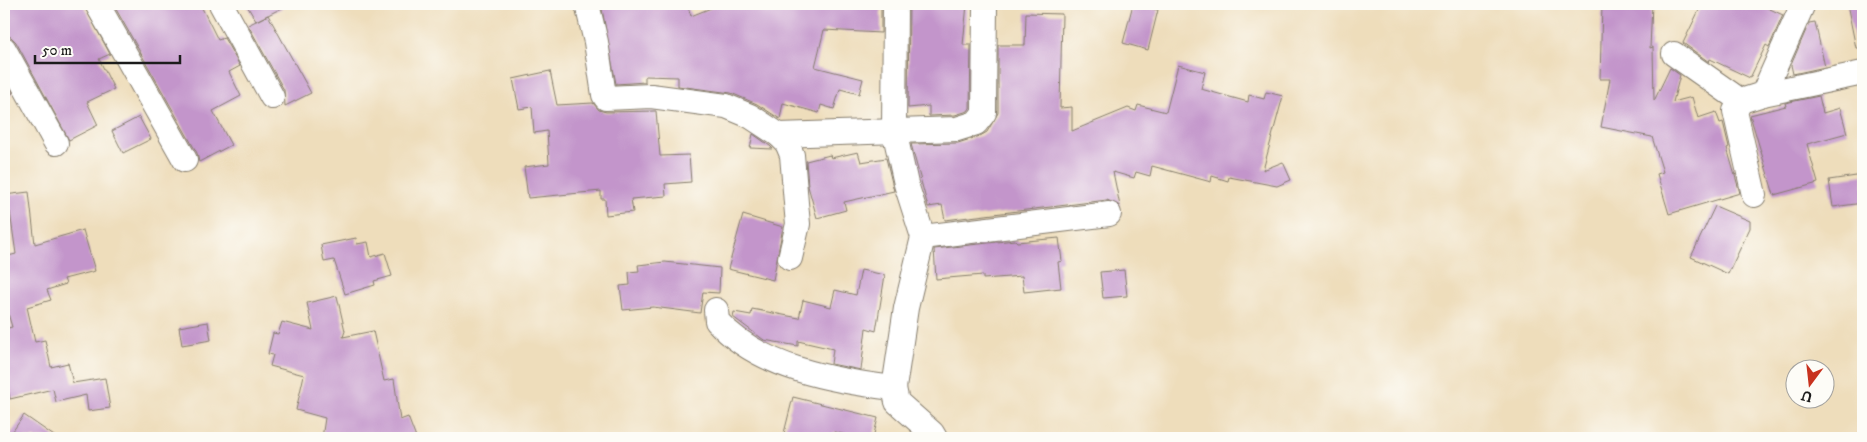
<svg xmlns="http://www.w3.org/2000/svg" width="1867" height="442" viewBox="0 0 1867 442" font-family="'IM FELL DW Pica',serif">
	<style>
		.building { fill: #c395cb }
		.lines { fill: none; stroke-linecap: round; stroke-linejoin: round }
		.minor-casing { stroke: #857c6c; stroke-width: 26 }
		.minor { stroke: #fff; stroke-width: 24 }
	</style>
	<rect width="100%" height="100%" fill="#fdfcf7"/>
	<filter id="ink" filterUnits="userSpaceOnUse"><feTurbulence type="fractalNoise" baseFrequency=".02" numOctaves="2"/><feDisplacementMap in="SourceGraphic" scale="10" xChannelSelector="R" yChannelSelector="G"/><feConvolveMatrix kernelMatrix="1 2 1 2 8 2 1 2 1" color-interpolation-filters="sRGB"/></filter>
	<filter id="wash" filterUnits="userSpaceOnUse"><feTurbulence type="fractalNoise" baseFrequency=".0096" numOctaves="4" result="noise"/><feDisplacementMap in="SourceGraphic" scale="20" xChannelSelector="R" yChannelSelector="G"/><feGaussianBlur stdDeviation="1.12" result="paint"/><feColorMatrix in="noise" values="0 0 0 0 0 0 0 0 0 0 0 0 0 0 0 0 0 1.4 0 .05"/><feComposite in="paint" operator="in"/></filter>
	<g filter="url(#wash)">
		<rect width="100%" height="100%" fill="#edb"/>
		<g id="blocks">
			<g class="building">
				<path d="M 11,4 L 83,4 L 110,54 L 99,59 L 114,89 L 87,102 L 98,125 L 69,140 L 16,42 L 11,37 L 4,35 L 4,8 Z"/>
				<path d="M 113,4 L 200,4 L 218,40 L 224,38 L 240,66 L 229,72 L 241,96 L 213,111 L 231,145 L 199,162 L 197,153 Z"/>
				<path d="M 246,4 L 290,4 L 256,21 Z"/>
				<path d="M 601,4 L 687,4 L 691,16 L 721,4 L 881,4 L 881,33 L 824,30 L 815,67 L 863,79 L 859,94 L 840,89 L 834,109 L 821,105 L 819,113 L 783,103 L 780,119 L 757,104 L 731,93 L 678,86 L 678,77 L 645,76 L 645,82 L 616,84 Z"/>
				<path d="M 909,4 L 967,4 L 963,45 L 971,45 L 970,108 L 968,111 L 955,115 L 929,116 L 929,106 L 908,108 Z"/>
				<path d="M 1133,4 L 1158,10 L 1148,50 L 1123,43 Z"/>
				<path d="M 1602,4 L 1652,4 L 1650,48 L 1653,47 L 1654,101 L 1670,68 L 1680,75 L 1673,102 L 1692,97 L 1698,118 L 1716,112 L 1720,123 L 1723,122 L 1729,147 L 1727,148 L 1740,193 L 1669,214 L 1657,174 L 1663,172 L 1652,137 L 1601,127 L 1610,79 L 1600,79 Z"/>
				<path d="M 1702,4 L 1759,4 L 1783,15 L 1769,47 L 1766,45 L 1750,78 L 1710,59 L 1709,62 L 1683,43 Z"/>
				<path d="M 1847,4 L 1863,4 L 1863,48 L 1856,48 Z"/>
				<path d="M 1026,13 L 1062,14 L 1060,108 L 1072,107 L 1072,131 L 1128,108 L 1136,111 L 1138,105 L 1166,112 L 1178,65 L 1205,72 L 1201,89 L 1248,102 L 1249,95 L 1264,99 L 1266,92 L 1283,96 L 1263,170 L 1283,162 L 1291,180 L 1277,186 L 1229,177 L 1228,181 L 1212,176 L 1211,182 L 1152,166 L 1150,176 L 1136,172 L 1134,178 L 1113,172 L 1120,206 L 1107,200 L 945,220 L 942,205 L 928,207 L 911,144 L 958,143 L 980,136 L 987,132 L 998,113 L 998,45 L 1025,45 Z"/>
				<path d="M 268,15 L 311,93 L 285,106 L 284,90 L 248,25 Z"/>
				<path d="M 1815,22 L 1825,67 L 1793,74 L 1791,65 L 1809,23 Z"/>
				<path d="M 550,71 L 557,105 L 593,103 L 599,110 L 606,112 L 656,111 L 660,156 L 689,155 L 691,182 L 665,184 L 666,196 L 631,199 L 633,212 L 606,215 L 605,199 L 601,199 L 601,191 L 528,198 L 524,167 L 549,164 L 547,131 L 534,133 L 532,107 L 519,109 L 513,79 Z"/>
				<path d="M 4,77 L 13,93 L 4,98 Z"/>
				<path d="M 1819,96 L 1823,113 L 1840,108 L 1847,133 L 1807,144 L 1818,183 L 1774,195 L 1750,115 L 1786,106 L 1785,103 Z"/>
				<path d="M 139,117 L 151,139 L 123,153 L 112,131 Z"/>
				<path d="M 753,134 L 770,146 L 773,149 L 750,148 Z"/>
				<path d="M 858,152 L 861,162 L 886,158 L 894,191 L 844,202 L 846,210 L 817,218 L 808,186 L 806,161 L 830,155 L 831,158 Z"/>
				<path d="M 1863,175 L 1863,203 L 1833,207 L 1829,180 Z"/>
				<path d="M 29,192 L 35,244 L 83,230 L 95,271 L 64,279 L 66,284 L 47,290 L 51,300 L 27,307 L 35,342 L 45,340 L 51,367 L 68,363 L 73,383 L 105,378 L 110,408 L 88,411 L 86,395 L 56,402 L 53,389 L 10,399 L 4,371 L 4,329 L 12,327 L 4,300 L 4,257 L 16,254 L 10,212 L 4,213 L 4,195 Z"/>
				<path d="M 1715,206 L 1750,221 L 1750,228 L 1728,274 L 1691,257 Z"/>
				<path d="M 743,215 L 783,227 L 773,280 L 728,269 Z"/>
				<path d="M 356,238 L 357,244 L 368,242 L 371,257 L 385,253 L 392,276 L 374,281 L 375,285 L 345,294 L 334,260 L 324,262 L 321,245 Z"/>
				<path d="M 1059,238 L 1062,261 L 1058,262 L 1061,288 L 1024,292 L 1022,276 L 983,279 L 983,275 L 936,279 L 934,249 L 1015,240 L 1017,242 Z"/>
				<path d="M 665,262 L 720,268 L 719,293 L 703,292 L 700,313 L 653,307 L 623,310 L 620,286 L 630,285 L 629,272 L 639,271 L 638,265 Z"/>
				<path d="M 861,270 L 885,275 L 876,331 L 866,328 L 861,370 L 831,364 L 833,349 L 798,341 L 798,346 L 764,340 L 733,317 L 734,312 L 751,315 L 752,309 L 799,318 L 803,300 L 831,307 L 835,290 L 856,295 Z"/>
				<path d="M 1124,270 L 1127,296 L 1103,298 L 1100,272 Z"/>
				<path d="M 337,296 L 345,331 L 343,337 L 373,331 L 384,381 L 394,379 L 400,420 L 408,417 L 416,438 L 322,438 L 325,418 L 296,410 L 304,375 L 270,366 L 273,355 L 268,354 L 273,333 L 278,334 L 282,322 L 313,330 L 307,303 Z"/>
				<path d="M 208,322 L 211,340 L 182,345 L 179,327 Z"/>
				<path d="M 793,397 L 878,418 L 873,438 L 859,438 L 834,432 L 832,438 L 804,438 L 784,433 Z"/>
				<path d="M 24,415 L 57,438 L 8,438 Z"/>
			</g>
		</g>
	</g>
	<g filter="url(#ink)">
		<use href="#blocks" fill-opacity="0" stroke="#857c6c" stroke-width="1"/>
		<g class="lines">
			<g class="minor-casing">
				<g id="minor">
					<path d="M 97,4 L 185,160"/>
					<path d="M 221,4 L 272,97"/>
					<path d="M 587,4 L 596,42 L 604,95 L 606,98 L 651,96 L 726,106 L 750,116 L 779,135 L 787,143 L 792,155 L 796,203 L 798,224 L 790,258"/>
					<path d="M 4,49 L 56,143"/>
					<path d="M 1674,54 L 1741,101"/>
					<path d="M 1763,94 L 1863,73"/>
					<path d="M 779,135 L 957,129 L 976,123 L 984,113 L 985,4"/>
					<path d="M 1754,195 L 1735,111 L 1741,101 L 1763,94 L 1803,4"/>
					<path d="M 923,237 L 1109,214"/>
					<path d="M 716,310 L 717,321 C 759,368 834,381 894,388 L 897,402 L 932,433 L 935,438"/>
					<path d="M 894,388 L 906,308 L 923,237 L 906,184 L 894,130 L 895,4"/>
				</g>
			</g>
			<use href="#minor" class="minor"/>
		</g>
	</g>
	<rect width="1867" height="442" fill="none" stroke="#fdfcf7" stroke-width="20"/>
	<g transform="translate(1810 384) rotate(195)"><circle r="24" fill="#fdfcf7" stroke="#a3a29f"/>
	<path d="M0-4L9 19L0 12L-9 19Z" fill="#c8321e"/>
	<text y="-8" font-size="14" font-weight="bold" text-anchor="middle" fill="#1c1c1c">U</text>
	</g>
	<path d="M35 55v8h145v-8" fill="none" stroke="#1c1c1c" stroke-width="2.5"/>
	<text x="42" y="55" font-size="15" fill="#1c1c1c" stroke="#fdfcf7" stroke-width="4" paint-order="stroke">50 m</text>
</svg>
